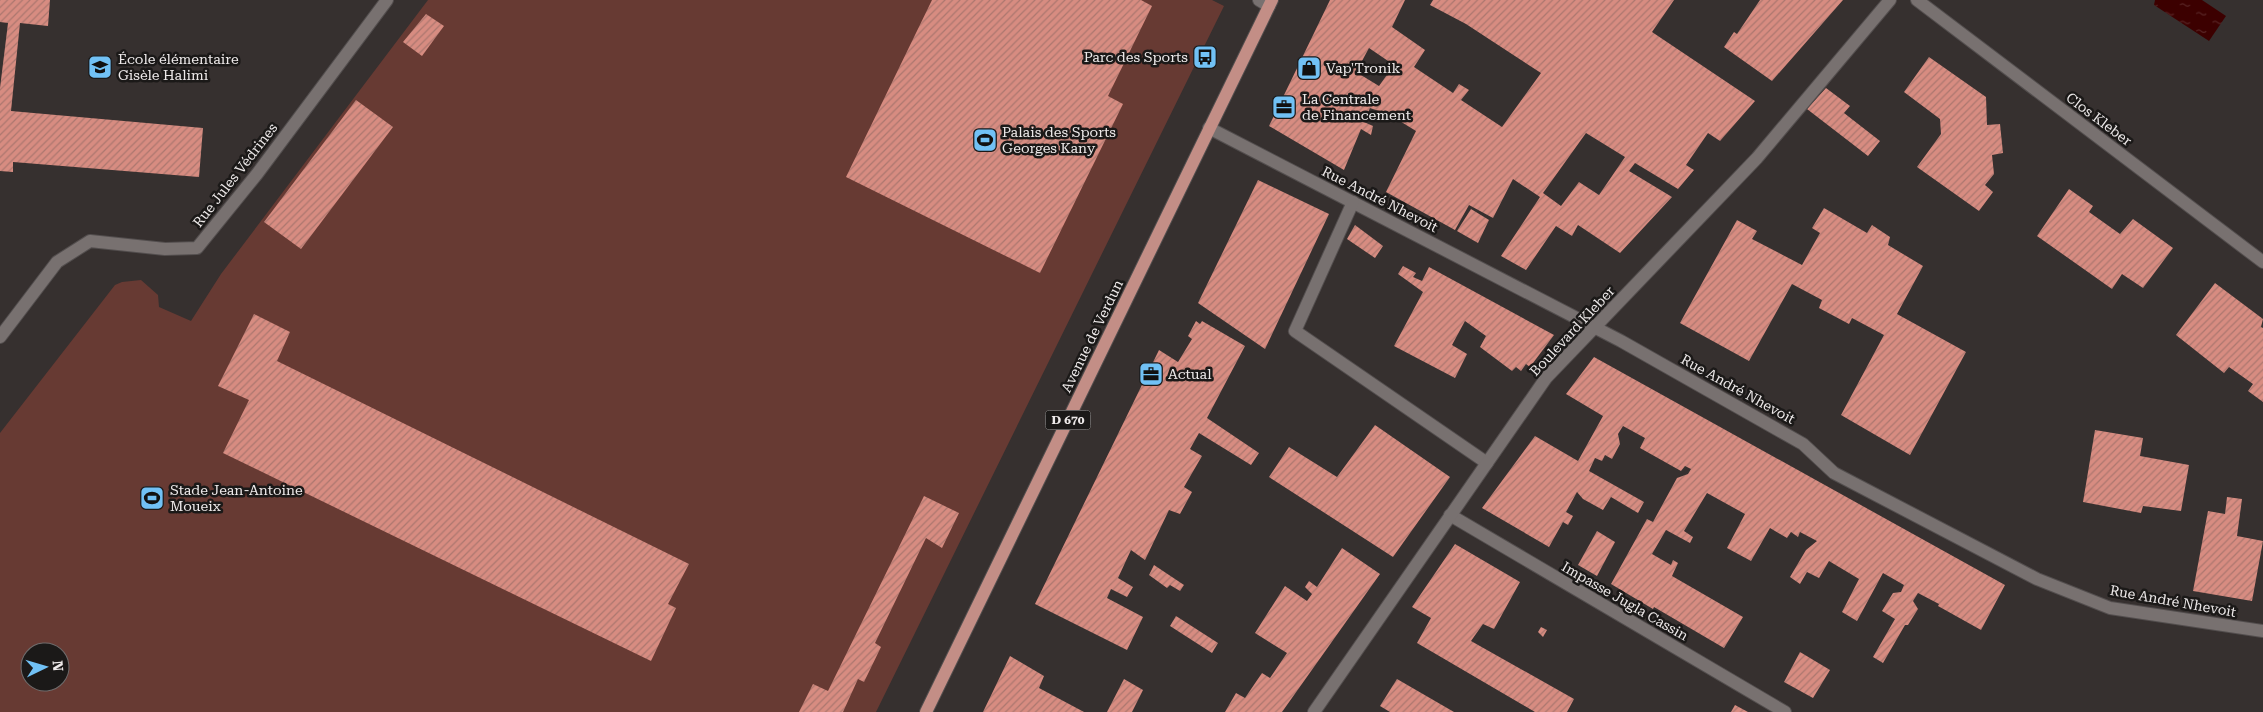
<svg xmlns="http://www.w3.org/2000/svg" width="2263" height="712" viewBox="0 0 2263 712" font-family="'Roboto Serif',serif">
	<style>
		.pitch { fill: #673a33; fill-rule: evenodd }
		.water { fill: url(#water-ripples) }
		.building { fill: url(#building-hatch); fill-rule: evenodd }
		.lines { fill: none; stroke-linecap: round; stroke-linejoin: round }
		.minor-casing { stroke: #534e4e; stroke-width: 14 }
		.major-casing { stroke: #534e4e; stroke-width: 14 }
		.minor { stroke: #787170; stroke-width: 12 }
		.major { stroke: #c38e86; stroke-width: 12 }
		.labels { text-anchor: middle; stroke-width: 5; stroke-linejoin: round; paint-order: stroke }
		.shield { fill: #1b1918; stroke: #aeabaa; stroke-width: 1 }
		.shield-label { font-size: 12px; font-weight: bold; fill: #ede9e9 }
		.poi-label { font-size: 14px; fill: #ede9e9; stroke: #1b1918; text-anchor: start }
		.street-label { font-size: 14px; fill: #ede9e9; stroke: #1b1918 }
	</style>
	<defs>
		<pattern id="water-ripples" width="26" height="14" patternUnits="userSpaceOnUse" patternTransform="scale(1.25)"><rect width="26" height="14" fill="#3c0000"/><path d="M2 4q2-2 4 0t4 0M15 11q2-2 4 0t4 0" fill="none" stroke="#582525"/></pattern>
		<pattern id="building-hatch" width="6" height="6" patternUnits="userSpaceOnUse" patternTransform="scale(1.25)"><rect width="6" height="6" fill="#d78c81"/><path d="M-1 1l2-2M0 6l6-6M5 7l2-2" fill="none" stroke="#ac776f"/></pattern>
	</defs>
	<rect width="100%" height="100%" fill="#36302f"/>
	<path class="pitch" d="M 428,0 L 1212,0 L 1224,6 L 876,712 L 0,712 L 0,433 L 115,285 L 122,282 L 141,280 L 158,295 L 159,307 L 191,321 L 221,274 ZM 30,652 L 60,652 L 60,682 L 30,682 Z"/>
	<path class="water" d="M 2155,0 L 2202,0 L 2226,16 L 2209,41 L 2154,5 Z"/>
	<g class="building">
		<path d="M 0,0 L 50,0 L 48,26 L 20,23 L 11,111 L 203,128 L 199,177 L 13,162 L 13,172 L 0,171 L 0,88 L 8,23 L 0,22 Z"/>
		<path d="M 932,0 L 1141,0 L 1152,6 L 1108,96 L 1123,104 L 1040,273 L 846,177 Z"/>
		<path d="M 1330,0 L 1405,0 L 1392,27 L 1425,50 L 1414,67 L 1453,93 L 1459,84 L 1469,90 L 1461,100 L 1502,127 L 1541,73 L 1466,24 L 1430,5 L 1433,0 L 1674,0 L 1652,32 L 1755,101 L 1720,141 L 1708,133 L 1686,165 L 1694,170 L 1678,189 L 1635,163 L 1629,171 L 1672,197 L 1620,253 L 1578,225 L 1572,236 L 1556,226 L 1526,270 L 1501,256 L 1540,197 L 1513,179 L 1493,218 L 1469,205 L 1455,230 L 1386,192 L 1416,131 L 1390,115 L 1370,108 L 1364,122 L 1373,126 L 1371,135 L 1361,129 L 1344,170 L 1269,126 ZM 1369,48 L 1394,65 L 1379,86 L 1356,72 ZM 1586,133 L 1625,157 L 1599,195 L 1579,182 L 1561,206 L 1543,193 Z"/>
		<path d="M 1760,0 L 1843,0 L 1772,81 L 1724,47 L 1734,32 L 1737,34 Z"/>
		<path d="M 426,14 L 444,26 L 422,56 L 403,42 Z"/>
		<path d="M 1929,57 L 1986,97 L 1987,125 L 2000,124 L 2003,153 L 1992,155 L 1994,174 L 1985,185 L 1993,192 L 1979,211 L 1917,167 L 1941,134 L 1940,119 L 1904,92 Z"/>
		<path d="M 1826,88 L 1850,106 L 1844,113 L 1880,141 L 1868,156 L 1807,109 Z"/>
		<path d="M 356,100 L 393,127 L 301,249 L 264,222 Z"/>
		<path d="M 1258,180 L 1329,214 L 1265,349 L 1198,303 Z"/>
		<path d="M 2069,189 L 2093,206 L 2089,212 L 2120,234 L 2133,219 L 2173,248 L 2143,288 L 2122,274 L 2112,289 L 2037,236 Z"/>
		<path d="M 1824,208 L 1867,233 L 1872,225 L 1890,237 L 1888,245 L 1923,266 L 1897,314 L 1966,352 L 1910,455 L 1841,415 L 1884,335 L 1852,318 L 1849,324 L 1819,308 L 1822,300 L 1792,284 L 1749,361 L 1680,323 L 1737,220 L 1757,231 L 1752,239 L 1802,265 L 1820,233 L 1812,228 Z"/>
		<path d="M 1471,209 L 1489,220 L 1478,243 L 1457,231 Z"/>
		<path d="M 1355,225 L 1383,246 L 1375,258 L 1347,239 Z"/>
		<path d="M 1403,266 L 1416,273 L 1413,277 L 1422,281 L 1429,267 L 1554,335 L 1530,367 L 1526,364 L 1521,371 L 1516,367 L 1512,371 L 1480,347 L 1486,336 L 1465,321 L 1452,345 L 1467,354 L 1455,378 L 1394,346 L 1423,292 L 1398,274 Z"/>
		<path d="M 2215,283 L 2263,319 L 2261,327 L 2263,328 L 2263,402 L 2248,391 L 2253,384 L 2229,367 L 2224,373 L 2176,335 Z"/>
		<path d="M 254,314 L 290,332 L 277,361 L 689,564 L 668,604 L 676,608 L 651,661 L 223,453 L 249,400 L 218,386 Z"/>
		<path d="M 1196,321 L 1200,324 L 1202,321 L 1245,346 L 1207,418 L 1259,453 L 1251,465 L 1199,433 L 1190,449 L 1202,456 L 1184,487 L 1192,492 L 1180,514 L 1169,510 L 1145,560 L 1131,550 L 1118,578 L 1133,587 L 1127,597 L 1111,589 L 1107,598 L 1143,617 L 1127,650 L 1035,604 L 1159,350 L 1178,362 L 1192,339 L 1188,336 Z"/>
		<path d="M 1594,357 L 2005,585 L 1981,630 L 1938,606 L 1939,604 L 1918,593 L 1913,601 L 1918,609 L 1908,625 L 1905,625 L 1883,663 L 1873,657 L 1895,619 L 1882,611 L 1893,593 L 1901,592 L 1904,585 L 1883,573 L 1857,621 L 1842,612 L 1859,579 L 1829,561 L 1819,578 L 1807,572 L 1800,584 L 1790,577 L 1806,550 L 1817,541 L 1800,532 L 1798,537 L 1791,532 L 1787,538 L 1770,528 L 1751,561 L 1727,548 L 1745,514 L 1707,493 L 1684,531 L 1693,537 L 1690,543 L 1666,530 L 1652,554 L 1671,565 L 1673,560 L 1678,563 L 1672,576 L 1743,617 L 1724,648 L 1654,607 L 1653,609 L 1611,584 L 1647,519 L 1653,522 L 1677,478 L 1688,474 L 1691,469 L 1685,466 L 1681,471 L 1640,448 L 1645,438 L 1623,426 L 1618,434 L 1620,444 L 1612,459 L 1605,455 L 1602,461 L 1595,458 L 1589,471 L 1644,502 L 1638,513 L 1611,497 L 1603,510 L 1583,499 L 1577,492 L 1566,512 L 1573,516 L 1568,525 L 1563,522 L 1549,547 L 1482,508 L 1535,436 L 1578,461 L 1603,416 L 1566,394 Z"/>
		<path d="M 1375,425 L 1450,477 L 1393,557 L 1269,477 L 1289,447 L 1337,477 Z"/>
		<path d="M 2095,430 L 2143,438 L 2140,456 L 2189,465 L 2181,511 L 2143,506 L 2141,513 L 2083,502 Z"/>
		<path d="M 924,496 L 959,513 L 942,548 L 926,538 L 875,643 L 881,647 L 864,682 L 858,679 L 843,712 L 799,712 L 813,684 L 828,691 Z"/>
		<path d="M 2227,497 L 2242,499 L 2237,536 L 2263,541 L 2252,601 L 2193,591 L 2208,511 L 2225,514 Z"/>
		<path d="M 1597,531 L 1615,542 L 1597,576 L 1578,565 Z"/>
		<path d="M 1455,544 L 1520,582 L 1494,629 L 1483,624 L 1471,641 L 1574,699 L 1567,712 L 1535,712 L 1417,643 L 1431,618 L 1412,607 Z"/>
		<path d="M 1342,548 L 1380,574 L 1282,712 L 1225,712 L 1236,693 L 1245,698 L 1262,673 L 1270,678 L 1287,653 L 1255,633 L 1285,586 L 1307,601 L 1312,594 L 1305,587 L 1309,581 L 1317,587 Z"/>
		<path d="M 1154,565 L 1184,585 L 1180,591 L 1170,585 L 1167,588 L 1149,575 Z"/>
		<path d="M 1176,616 L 1218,643 L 1212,653 L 1170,626 Z"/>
		<path d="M 1541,627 L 1547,630 L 1543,637 L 1538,632 Z"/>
		<path d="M 1800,652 L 1830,670 L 1813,698 L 1784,682 Z"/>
		<path d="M 1010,656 L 1044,676 L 1039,688 L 1084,712 L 983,712 Z"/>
		<path d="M 1124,679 L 1143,690 L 1132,712 L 1107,712 Z"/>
		<path d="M 1397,679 L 1454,712 L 1390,712 L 1380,706 Z"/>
		<path d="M 1735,705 L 1748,712 L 1731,712 Z"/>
	</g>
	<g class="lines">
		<g class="minor-casing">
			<g id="minor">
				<path d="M 1259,0 L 1269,6"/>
				<path d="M 1917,0 L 2263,262"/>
				<path d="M 1209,128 L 1621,341 L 1803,444 L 1834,473 L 2037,579 L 2110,608 L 2263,631"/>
				<path d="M 1353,202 L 1295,331 L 1487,463"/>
				<path d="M 0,337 L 57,262 L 90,241 L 165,249 L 197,248 L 257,174 L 387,0"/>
				<path d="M 1450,515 L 1785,712"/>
				<path d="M 1314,712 L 1546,378 L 1757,158 L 1890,0"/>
			</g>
		</g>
		<g class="major-casing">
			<path id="major" d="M 926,712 L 1272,0"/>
		</g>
		<use href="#minor" class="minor"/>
		<use href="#major" class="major"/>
	</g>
	<defs>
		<g id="bus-square" transform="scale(1.25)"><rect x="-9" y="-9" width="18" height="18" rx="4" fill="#71c1f5" stroke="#1b1918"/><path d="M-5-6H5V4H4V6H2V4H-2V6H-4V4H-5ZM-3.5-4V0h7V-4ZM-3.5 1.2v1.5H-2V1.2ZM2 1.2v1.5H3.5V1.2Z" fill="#111"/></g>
		<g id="school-square" transform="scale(1.25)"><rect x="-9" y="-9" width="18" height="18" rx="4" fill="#71c1f5" stroke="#1b1918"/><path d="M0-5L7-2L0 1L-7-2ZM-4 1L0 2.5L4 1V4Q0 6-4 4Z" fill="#111"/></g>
		<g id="shop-square" transform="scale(1.25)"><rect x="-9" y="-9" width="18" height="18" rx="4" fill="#71c1f5" stroke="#1b1918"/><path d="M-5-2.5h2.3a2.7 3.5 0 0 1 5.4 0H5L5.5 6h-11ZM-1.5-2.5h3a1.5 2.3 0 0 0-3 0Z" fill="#111"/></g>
		<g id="office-square" transform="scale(1.25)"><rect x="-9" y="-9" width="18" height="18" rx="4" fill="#71c1f5" stroke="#1b1918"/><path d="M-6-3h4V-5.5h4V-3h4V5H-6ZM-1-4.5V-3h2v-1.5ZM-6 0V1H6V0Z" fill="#111"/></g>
		<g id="stadium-square" transform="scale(1.25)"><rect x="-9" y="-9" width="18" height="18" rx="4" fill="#71c1f5" stroke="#1b1918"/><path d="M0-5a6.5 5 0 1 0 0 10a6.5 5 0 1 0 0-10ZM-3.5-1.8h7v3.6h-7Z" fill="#111"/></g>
	</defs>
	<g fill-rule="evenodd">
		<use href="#bus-square" x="1205" y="57"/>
		<use href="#school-square" x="100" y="67"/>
		<use href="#shop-square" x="1309" y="68"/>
		<use href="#office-square" x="1284" y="107"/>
		<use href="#stadium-square" x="985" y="140"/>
		<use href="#office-square" x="1151" y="374"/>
		<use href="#stadium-square" x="152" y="498"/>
	</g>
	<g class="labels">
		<rect class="shield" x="1045.5" y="410.5" width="45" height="19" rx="4"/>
		<g class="shield-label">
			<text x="1068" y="424">D 670</text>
		</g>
		<g class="poi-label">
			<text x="1188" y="62" text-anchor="end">Parc des Sports</text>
			<text x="118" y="64">École élémentaire<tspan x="118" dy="16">Gisèle Halimi</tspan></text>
			<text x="1326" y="73">Vap'Tronik</text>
			<text x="1302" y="104">La Centrale<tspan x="1302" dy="16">de Financement</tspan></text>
			<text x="1002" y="137">Palais des Sports<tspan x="1002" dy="16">Georges Kany</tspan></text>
			<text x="1168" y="379">Actual</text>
			<text x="170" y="495">Stade Jean-Antoine<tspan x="170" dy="16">Moueix</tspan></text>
		</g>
		<g class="street-label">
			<text transform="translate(2099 119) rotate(37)" y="5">Clos Kleber</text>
			<text transform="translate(235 175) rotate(-52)" y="5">Rue Jules Védrines</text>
			<text transform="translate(1380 199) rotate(27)" y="5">Rue André Nhevoit</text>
			<text transform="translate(1572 331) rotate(-47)" y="5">Boulevard Kleber</text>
			<text transform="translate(1092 336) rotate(-64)" y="5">Avenue de Verdun</text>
			<text transform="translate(1738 389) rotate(29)" y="5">Rue André Nhevoit</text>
			<text transform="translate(1625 601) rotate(30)" y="5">Impasse Jugla Cassin</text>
			<text transform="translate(2173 601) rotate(10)" y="5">Rue André Nhevoit</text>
		</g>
	</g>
	<g transform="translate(45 667) rotate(85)"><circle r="24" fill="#1b1918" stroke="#6f6c6c"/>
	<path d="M0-4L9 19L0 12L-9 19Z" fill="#71c1f5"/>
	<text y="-8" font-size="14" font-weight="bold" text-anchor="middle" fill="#ede9e9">N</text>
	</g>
</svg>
